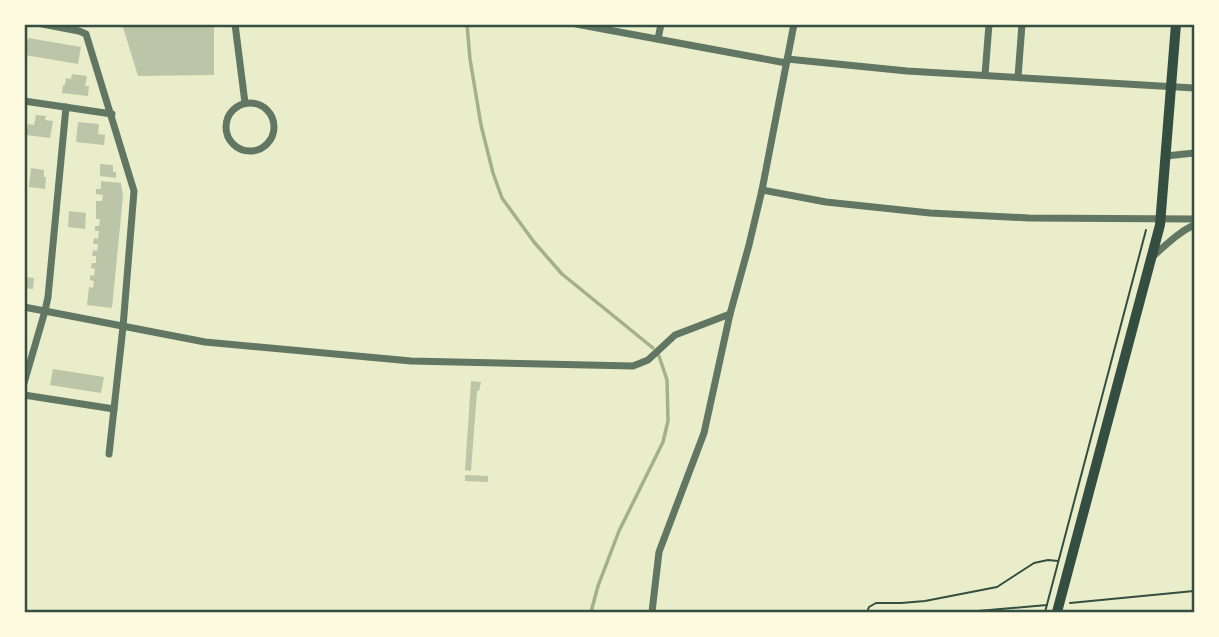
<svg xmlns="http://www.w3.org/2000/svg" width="1219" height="637" viewBox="0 0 1219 637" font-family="'PT Sans',sans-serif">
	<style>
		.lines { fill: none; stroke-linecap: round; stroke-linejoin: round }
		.stream { stroke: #a3b18a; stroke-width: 3.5 }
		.building { fill: #bcc5a7 }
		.path { stroke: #344e41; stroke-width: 2 }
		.minor { stroke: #617663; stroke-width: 7 }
		.secondary { stroke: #344e41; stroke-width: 10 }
		.neatline { fill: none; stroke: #344e41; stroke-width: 2.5 }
	</style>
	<rect width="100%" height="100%" fill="#e9edc9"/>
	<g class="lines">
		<g class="stream">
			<path d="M 467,24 L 470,59 L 481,125 L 493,173 L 502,198 L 534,242 L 562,274 L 653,348"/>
			<path d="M 591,612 L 598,586 L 619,531 L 663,442 L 668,421 L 667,380 L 659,356"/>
		</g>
	</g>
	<g class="building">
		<path d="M 122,24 L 214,24 L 214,75 L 138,76 Z"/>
		<path d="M 28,38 L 81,47 L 78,64 L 25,55 Z"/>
		<path d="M 72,74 L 87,76 L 85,86 L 89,86 L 88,96 L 62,93 L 63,85 L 65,85 L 66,78 L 71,79 Z"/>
		<path d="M 36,115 L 46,116 L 45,120 L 53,121 L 50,138 L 26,135 L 28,124 L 34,125 Z"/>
		<path d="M 78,122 L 99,124 L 98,134 L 105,135 L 104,145 L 76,142 Z"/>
		<path d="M 100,164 L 113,165 L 113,172 L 116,172 L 116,178 L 100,176 Z"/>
		<path d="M 31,168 L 44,170 L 44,177 L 46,177 L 45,189 L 29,187 Z"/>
		<path d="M 101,181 L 121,183 L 123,196 L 112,308 L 87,305 L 89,287 L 93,288 L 94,281 L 90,280 L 90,275 L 94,276 L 95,269 L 91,268 L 92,263 L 96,263 L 96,256 L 92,256 L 93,250 L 97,251 L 98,244 L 93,244 L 94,238 L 98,239 L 99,231 L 95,231 L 95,226 L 99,226 L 100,219 L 96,219 L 96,201 L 102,201 L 103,195 L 96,194 L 96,189 L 101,189 Z"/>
		<path d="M 69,211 L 86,213 L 85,229 L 68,227 Z"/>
		<path d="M 24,277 L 34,278 L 33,289 L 24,288 Z"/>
		<path d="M 53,369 L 104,377 L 101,393 L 50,385 Z"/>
		<path d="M 471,381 L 481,382 L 479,391 L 477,391 L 471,471 L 465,470 Z"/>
		<path d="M 465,475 L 488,476 L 488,482 L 465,481 Z"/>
	</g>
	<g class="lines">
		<g class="path">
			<path d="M 1070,603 L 1194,591"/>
			<path d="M 867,612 L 869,607 L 876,603 L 901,603 L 925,601 L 997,587 L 1034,563 L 1048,560 L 1058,561"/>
			<path d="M 966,612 L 1047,605"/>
			<path d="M 1045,612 L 1146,230"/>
		</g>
		<g class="minor">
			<path d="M 42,24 L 79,31 L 86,34 L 134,191 L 123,327 L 109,454"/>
			<path d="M 235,24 L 245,103"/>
			<path d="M 576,24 L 786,63"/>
			<path d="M 658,39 L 661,24"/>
			<path d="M 787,59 L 907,71 L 1194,88"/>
			<path d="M 985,75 L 989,24"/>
			<path d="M 1018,77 L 1022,24"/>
			<path d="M 24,101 L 112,114"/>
			<circle cx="250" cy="127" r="24"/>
			<path d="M 1166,156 L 1194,153"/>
			<path d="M 762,190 L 826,202 L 930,213 L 1029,218 L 1194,219"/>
			<path d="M 1151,258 C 1165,246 1177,233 1194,225"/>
			<path d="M 24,307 L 205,342 L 411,361 L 633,366 L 648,360 L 675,335 L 730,314"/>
			<path d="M 24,383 L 45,311 L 48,297 L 66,107"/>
			<path d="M 24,395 L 114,409"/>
			<path d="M 652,612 L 659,552 L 704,433 L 730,314 L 749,245 L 762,190 L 794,24"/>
		</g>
		<path class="secondary" d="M 1057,612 L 1160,225 L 1176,24"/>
	</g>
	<rect width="1219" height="637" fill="none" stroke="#fefae0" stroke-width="52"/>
	<rect x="26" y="26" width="1167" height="585" class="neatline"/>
</svg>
